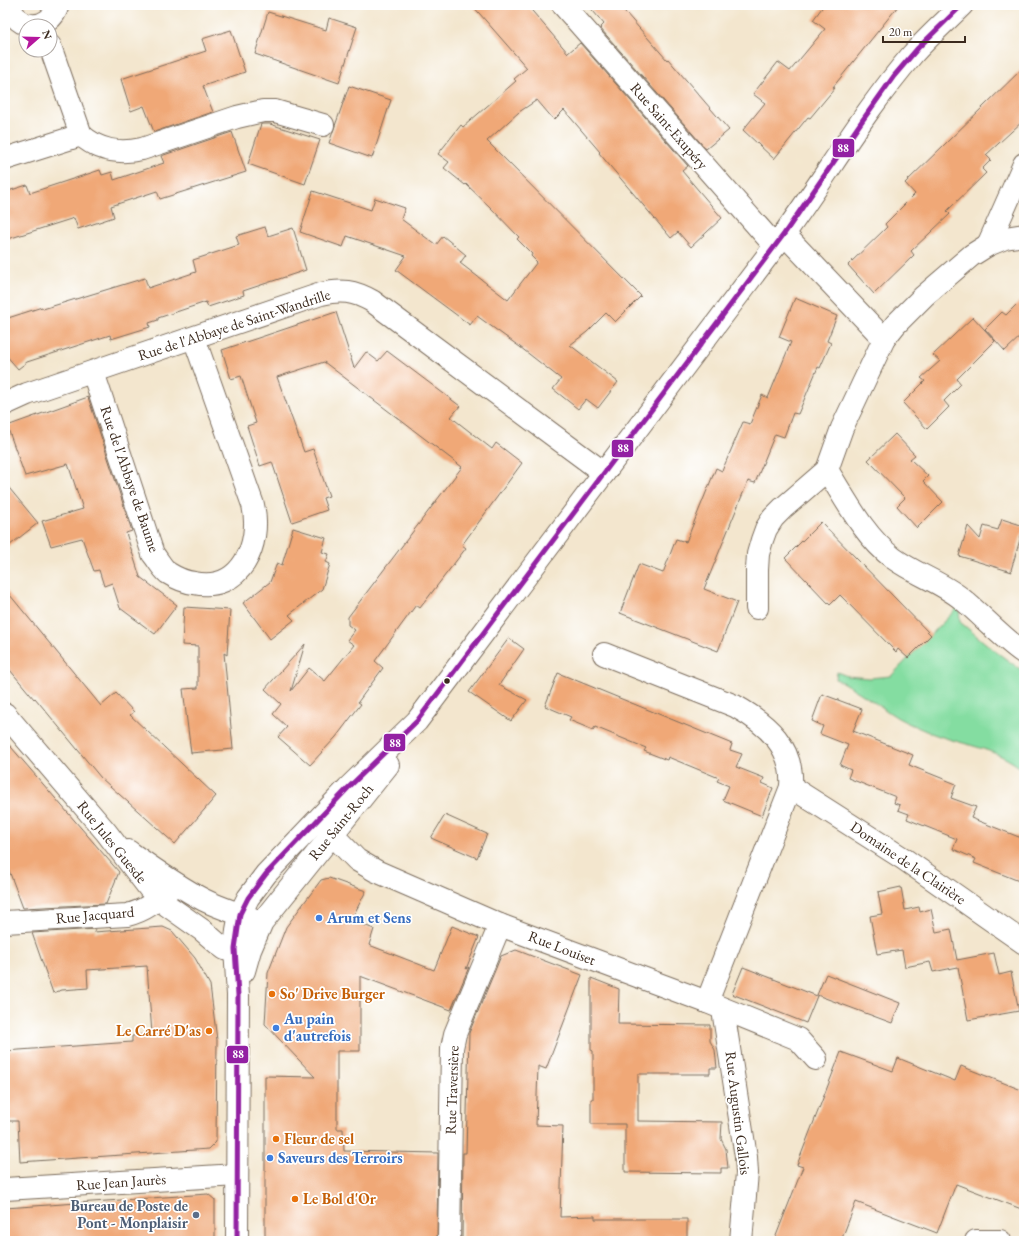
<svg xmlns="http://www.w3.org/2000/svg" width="1029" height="1246" viewBox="0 0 1029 1246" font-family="'EB Garamond',serif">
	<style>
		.green { fill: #84dda1; stroke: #608460 }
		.building { fill: #f0a877 }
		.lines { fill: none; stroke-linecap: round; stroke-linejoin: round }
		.street-casing { stroke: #7b6c5c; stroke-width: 24 }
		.secondary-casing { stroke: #7b6c5c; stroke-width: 24 }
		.street { stroke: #fff; stroke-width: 22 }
		.secondary { stroke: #fff; stroke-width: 22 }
		.bus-1-casing { stroke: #fff; stroke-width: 8 }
		.bus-1 { stroke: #9320a3; stroke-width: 5 }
		.bus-dot { fill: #3b2a1e; stroke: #fff; stroke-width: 1.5 }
		.shop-dot { fill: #3f7fe0; stroke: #fff; stroke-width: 1.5 }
		.food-dot { fill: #e8710a; stroke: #fff; stroke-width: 1.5 }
		.service-dot { fill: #5c6f8a; stroke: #fff; stroke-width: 1.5 }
		.labels { text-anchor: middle; stroke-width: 3.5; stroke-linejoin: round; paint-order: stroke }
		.street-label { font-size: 15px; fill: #3b2a1e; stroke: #fff }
		.shop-label { font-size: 15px; font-weight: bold; fill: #366cbe; stroke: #fff; text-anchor: start }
		.food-label { font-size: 15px; font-weight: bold; fill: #c56008; stroke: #fff; text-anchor: start }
		.service-label { font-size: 15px; font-weight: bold; fill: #4e5e75; stroke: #fff; text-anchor: end }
		.line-badge { stroke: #fff; stroke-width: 1.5 }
		.badge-label { font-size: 11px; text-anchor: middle; font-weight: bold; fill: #fff }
	</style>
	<rect width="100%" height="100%" fill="#fff"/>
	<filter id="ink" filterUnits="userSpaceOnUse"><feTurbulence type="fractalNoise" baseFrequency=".025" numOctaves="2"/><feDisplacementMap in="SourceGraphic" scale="8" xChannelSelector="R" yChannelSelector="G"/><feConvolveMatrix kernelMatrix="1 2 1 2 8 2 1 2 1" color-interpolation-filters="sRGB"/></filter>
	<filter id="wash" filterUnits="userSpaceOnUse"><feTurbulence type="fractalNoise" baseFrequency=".012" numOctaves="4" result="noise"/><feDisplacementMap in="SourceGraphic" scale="16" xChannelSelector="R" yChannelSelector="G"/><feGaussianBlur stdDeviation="0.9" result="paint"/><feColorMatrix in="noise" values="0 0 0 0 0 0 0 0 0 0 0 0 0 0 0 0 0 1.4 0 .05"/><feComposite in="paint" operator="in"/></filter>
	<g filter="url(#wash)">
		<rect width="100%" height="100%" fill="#f3e6ce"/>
		<path class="green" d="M 959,606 L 960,622 L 995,651 L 1024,672 L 1024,771 C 996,746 958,745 926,731 C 917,727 907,723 898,718 C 877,705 858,690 836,679 L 837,672 L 847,676 L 869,678 L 891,676 Z"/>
		<g id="blocks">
			<g class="building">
				<path d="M 472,5 L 527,5 L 568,53 L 580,43 L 688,166 L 682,171 L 722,218 L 691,247 L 678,232 L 671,238 L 599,153 L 600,152 L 564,110 L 554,120 L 537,100 L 519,112 L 487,141 L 641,296 L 615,322 L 606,313 L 587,332 L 570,345 L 618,382 L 598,408 L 586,399 L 578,409 L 553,389 L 561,379 L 520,347 L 477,316 L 470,325 L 396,270 L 406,256 L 347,236 L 343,247 L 300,232 L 313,191 L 371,210 L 375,198 L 405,208 L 401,219 L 436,245 L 443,236 L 466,255 L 460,263 L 508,300 L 537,262 L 531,256 L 532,254 L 517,239 L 519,237 L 490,207 L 466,184 L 465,185 L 444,168 L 449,162 L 438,154 L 461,125 L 463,127 L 516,81 L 514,79 L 527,68 Z"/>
				<path d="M 588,5 L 619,5 L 667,60 L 668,59 L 729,130 L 706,149 L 600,28 L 604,24 Z"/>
				<path d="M 824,5 L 899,5 L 833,87 L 835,88 L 810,118 L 808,117 L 774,159 L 743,130 L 765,103 L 753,94 L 778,62 L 790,71 L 825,29 L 813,20 Z"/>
				<path d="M 268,12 L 326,30 L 329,18 L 357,27 L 339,83 L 255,54 Z"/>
				<path d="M 231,30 L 245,72 L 203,86 L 213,112 L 154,132 L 144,106 L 131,111 L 121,79 L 206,51 L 202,39 Z"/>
				<path d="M 1024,67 L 1024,120 L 986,155 L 991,160 L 982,169 L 986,173 L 947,211 L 950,214 L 911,251 L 914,255 L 874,294 L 848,265 L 887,227 L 885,224 L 915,194 L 905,183 Z"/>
				<path d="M 349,86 L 391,100 L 372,158 L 329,143 Z"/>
				<path d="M 261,124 L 270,124 L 320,140 L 305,184 L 248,164 Z"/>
				<path d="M 232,132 L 246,172 L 160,199 L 157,191 L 111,206 L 114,217 L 78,229 L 74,218 L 5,240 L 5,192 L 27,185 L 30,193 L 100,170 L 102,175 L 112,172 L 114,180 L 164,163 L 161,156 Z"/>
				<path d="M 265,227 L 268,236 L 293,228 L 306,270 L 243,291 L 244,295 L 208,307 L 206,302 L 158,318 L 158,320 L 149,323 L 150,327 L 111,339 L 110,335 L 27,362 L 18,369 L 5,354 L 5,319 L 42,307 L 43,309 L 145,278 L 148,288 L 196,272 L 193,260 L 239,245 L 236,236 Z"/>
				<path d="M 1024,297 L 1024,333 L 1005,351 L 985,329 L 1002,312 L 1006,315 Z"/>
				<path d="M 795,298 L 837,316 L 827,341 L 831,343 L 820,368 L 818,367 L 798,414 L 793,413 L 784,437 L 775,434 L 755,483 L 748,481 L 704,589 L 737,602 L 718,651 L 620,613 L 639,564 L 663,573 L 676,539 L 686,542 L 716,468 L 722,471 L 743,422 L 750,424 L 762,395 L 768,398 L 791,342 L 779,337 Z"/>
				<path d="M 336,312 L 354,368 L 366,352 L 378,361 L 387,351 L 460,406 L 451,417 L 492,449 L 496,443 L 522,463 L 462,545 L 466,548 L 420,608 L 416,605 L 375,661 L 383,668 L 358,702 L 361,704 L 336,737 L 310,765 L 278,737 L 287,727 L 273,714 L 281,704 L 265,689 L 305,644 L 291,691 L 309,668 L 325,681 L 354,645 L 347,640 L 355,630 L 348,625 L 348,617 L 462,467 L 324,362 L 277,377 L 304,452 L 313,449 L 329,496 L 323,498 L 327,510 L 292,522 L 272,462 L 260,466 L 247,426 L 256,423 L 241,376 L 231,379 L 222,350 Z"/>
				<path d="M 973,317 L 995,341 L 957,379 L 961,384 L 944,401 L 949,407 L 927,429 L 903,403 L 925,381 L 921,378 L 940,361 L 933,355 Z"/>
				<path d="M 88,397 L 132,531 L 126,533 L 140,577 L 177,605 L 155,634 L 120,608 L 112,583 L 104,586 L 99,570 L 94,571 L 82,538 L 51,546 L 42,521 L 83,509 L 68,464 L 25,476 L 7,426 Z"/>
				<path d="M 895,434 L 915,455 L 910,459 L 928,476 L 923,481 L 943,502 L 917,528 L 897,506 L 905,498 L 868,460 Z"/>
				<path d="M 5,483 L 38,523 L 5,549 Z"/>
				<path d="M 1002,519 L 1024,526 L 1011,570 L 1012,572 L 959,556 L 968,526 L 980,539 L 984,526 L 998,530 Z"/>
				<path d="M 821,522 L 931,635 L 908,658 L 898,649 L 896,652 L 840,595 L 830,605 L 785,558 Z"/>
				<path d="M 293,528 L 326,538 L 322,552 L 329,554 L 326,562 L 330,564 L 322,589 L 289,615 L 294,620 L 270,639 L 243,603 L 270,582 L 277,563 L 282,565 Z"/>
				<path d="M 5,589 L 101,706 L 116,693 L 134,712 L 130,715 L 216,796 L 175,844 L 101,778 L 35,698 L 34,699 L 5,664 Z"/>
				<path d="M 184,607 L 230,610 L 227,655 L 224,653 L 233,749 L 191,753 L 183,689 L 198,688 L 198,646 L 182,645 Z"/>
				<path d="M 509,638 L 524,649 L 499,685 L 527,700 L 511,721 L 469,692 Z"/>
				<path d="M 558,673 L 732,744 L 730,750 L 742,754 L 736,767 L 764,778 L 762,783 L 773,788 L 762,816 L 723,800 L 729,786 L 717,781 L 719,778 L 668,757 L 667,760 L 644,751 L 646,748 L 595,727 L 593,730 L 569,720 L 571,717 L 545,706 Z"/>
				<path d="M 822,694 L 862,709 L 853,731 L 913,755 L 909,765 L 956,784 L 951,798 L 976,807 L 971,818 L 1024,839 L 1024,883 L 974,863 L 976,859 L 953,849 L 957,839 L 907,819 L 909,814 L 898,810 L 900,805 L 894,803 L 896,797 L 848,778 L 851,770 L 840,765 L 848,745 L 820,734 L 823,726 L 812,721 Z"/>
				<path d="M 5,740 L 119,872 L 106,904 L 23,908 L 5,860 Z"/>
				<path d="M 445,815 L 487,834 L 477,858 L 431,838 Z"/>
				<path d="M 329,878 L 366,891 L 351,920 L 374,929 L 369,945 L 434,970 L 452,926 L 479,937 L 466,969 L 469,967 L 451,1010 L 360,976 L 360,1051 L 337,1051 L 337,1129 L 343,1129 L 344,1151 L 438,1153 L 437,1241 L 265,1241 L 265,1076 L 315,1077 L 265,1024 L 268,973 L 286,927 L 321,880 Z"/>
				<path d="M 901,887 L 905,910 L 919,907 L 920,912 L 931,909 L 936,932 L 951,929 L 957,960 L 994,953 L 999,975 L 1011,972 L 1019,1011 L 968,1020 L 958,967 L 933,972 L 930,962 L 905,967 L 902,950 L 877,954 L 870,916 L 882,914 L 878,892 Z"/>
				<path d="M 163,927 L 172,931 L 195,958 L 210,985 L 217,1040 L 216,1142 L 209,1149 L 20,1162 L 18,1121 L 5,1121 L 5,1051 L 132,1042 L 132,1036 L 152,1034 L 147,966 L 87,970 L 88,988 L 62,990 L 53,993 L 32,933 L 96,929 L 94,932 Z"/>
				<path d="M 516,950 L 582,975 L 546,1069 L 538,1066 L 536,1125 L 563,1126 L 560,1217 L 595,1216 L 595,1219 L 687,1219 L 687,1241 L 462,1241 L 463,1153 L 466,1153 L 469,1033 L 501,956 Z"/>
				<path d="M 743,967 L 817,996 L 806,1023 L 732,994 Z"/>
				<path d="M 826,974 L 900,1003 L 892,1023 L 817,995 Z"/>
				<path d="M 591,978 L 619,989 L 618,1024 L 710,1025 L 710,1041 L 715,1050 L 717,1068 L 710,1068 L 710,1074 L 638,1074 L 638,1121 L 722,1122 L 721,1139 L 726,1149 L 728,1168 L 721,1168 L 721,1173 L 625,1172 L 625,1124 L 591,1124 L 591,1099 L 593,1099 L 593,1051 L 591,1050 Z"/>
				<path d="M 841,1052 L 893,1071 L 898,1058 L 955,1081 L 961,1066 L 1024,1091 L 1024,1210 L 956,1184 L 937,1233 L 856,1202 L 841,1241 L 774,1241 L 803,1167 L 797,1165 Z"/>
				<path d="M 208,1194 L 215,1200 L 215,1241 L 5,1241 L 5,1208 Z"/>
			</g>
		</g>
	</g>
	<g filter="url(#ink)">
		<use href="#blocks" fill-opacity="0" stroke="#7b6c5c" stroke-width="1"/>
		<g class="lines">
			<g class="street-casing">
				<g id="street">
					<path d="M 10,5 C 16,32 50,32 58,5"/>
					<path d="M 563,5 L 775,246"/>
					<path d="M 50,46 L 81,135"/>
					<path d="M 5,159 L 81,135 C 99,151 119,154 142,149 L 237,117 L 263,111 L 275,111 L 323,125"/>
					<path d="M 784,234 L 884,339"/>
					<path d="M 988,245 L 1024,164"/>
					<path d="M 93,372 L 153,554 C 158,560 162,568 168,573 C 176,578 185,582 194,583 C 241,593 262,544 253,505 L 194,338"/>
					<path d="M 5,404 L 27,394 L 321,294 C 341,289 354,291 372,301 L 604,473"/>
					<path d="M 827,470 C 846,500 864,536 893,558 C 915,574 941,582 962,599 C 983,616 1001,637 1024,653"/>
					<path d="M 757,608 L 757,570 L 758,554 L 762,540 L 766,529 L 773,518 L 783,508 L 827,470 L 842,428 L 884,339 L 896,324 L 924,296 L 972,255 L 988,245 L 1005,238 L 1024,235"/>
					<path d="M 604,654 L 735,706 C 767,724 794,747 791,787 L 707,1002"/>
					<path d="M 791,787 L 904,859 L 1024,943"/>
					<path d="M 320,822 L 357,860 L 376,871 L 500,925 L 707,1002 L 798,1039 L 816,1059"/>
					<path d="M 5,922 L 127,915 C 148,910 158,899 174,885"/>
					<path d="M 723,1010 L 746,1157 L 747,1173 L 741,1241"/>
					<path d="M 5,1189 L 237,1175"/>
					<path d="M 449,1241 L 452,1048 L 455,1034 L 500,925"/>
					<path d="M 976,1241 L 1000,1241"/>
				</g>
			</g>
			<g class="secondary-casing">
				<g id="secondary">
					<path d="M 5,714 L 106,832 L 149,888 L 168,906 L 202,930 L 217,943 L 225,949 L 247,956"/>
					<path d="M 128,851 C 152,868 177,886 204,900 C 220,908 237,913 253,919"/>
					<path d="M 244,971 L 250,950 L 262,922 L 388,765"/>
					<path d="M 237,1241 L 238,995 L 235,949 L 237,930 L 240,914 L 248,898 L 266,874 L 348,788 L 417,721 L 784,234 C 827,175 864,111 912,55 C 928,37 945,22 962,5"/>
				</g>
			</g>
			<use href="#street" class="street"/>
			<use href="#secondary" class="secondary"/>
			<g class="bus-1-casing">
				<path id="bus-1" d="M 237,1241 L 238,995 L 235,949 L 240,914 L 248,898 L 266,874 L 348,788 L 417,721 L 784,234 L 862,121 L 894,76 L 918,48 L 962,5"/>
			</g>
			<use href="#bus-1" class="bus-1"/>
		</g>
	</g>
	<circle class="bus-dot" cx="447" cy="681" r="3.5"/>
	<g class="shop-dot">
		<circle cx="319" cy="918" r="4"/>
		<circle cx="276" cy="1028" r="4"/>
		<circle cx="270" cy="1158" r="4"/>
	</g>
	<g class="food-dot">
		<circle cx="272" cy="994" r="4"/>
		<circle cx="209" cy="1031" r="4"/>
		<circle cx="276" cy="1139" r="4"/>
		<circle cx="295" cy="1199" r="4"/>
	</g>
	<circle class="service-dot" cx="196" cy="1215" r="4"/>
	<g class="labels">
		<g class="street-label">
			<text transform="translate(669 126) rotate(49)" y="5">Rue Saint-Exupéry</text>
			<text transform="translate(234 325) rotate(-18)" y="5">Rue de l'Abbaye de Saint-Wandrille</text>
			<text transform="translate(130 479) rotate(71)" y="5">Rue de l'Abbaye de Baume</text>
			<text transform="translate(341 822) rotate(-51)" y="5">Rue Saint-Roch</text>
			<text transform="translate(112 842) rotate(51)" y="5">Rue Jules Guesde</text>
			<text transform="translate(908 863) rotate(34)" y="5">Domaine de la Clairière</text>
			<text transform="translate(95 915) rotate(-5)" y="5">Rue Jacquard</text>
			<text transform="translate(562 948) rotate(21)" y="5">Rue Louiset</text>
			<text transform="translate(452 1090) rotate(-88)" y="5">Rue Traversière</text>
			<text transform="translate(738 1113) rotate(83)" y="5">Rue Augustin Gallois</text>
			<text transform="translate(121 1182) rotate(-4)" y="5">Rue Jean Jaurès</text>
		</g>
		<g class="shop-label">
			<text x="327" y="923">Arum et Sens</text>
			<text x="284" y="1024">Au pain<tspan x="284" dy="17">d'autrefois</tspan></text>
			<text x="278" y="1163">Saveurs des Terroirs</text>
		</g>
		<g class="food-label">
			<text x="280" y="999">So' Drive Burger</text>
			<text x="201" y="1036" text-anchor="end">Le Carré D'as</text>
			<text x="284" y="1144">Fleur de sel</text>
			<text x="303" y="1204">Le Bol d'Or</text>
		</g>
		<g class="service-label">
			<text x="188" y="1211">Bureau de Poste de<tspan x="188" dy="17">Pont - Monplaisir</tspan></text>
		</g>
	</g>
	<g class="line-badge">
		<rect x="832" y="138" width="23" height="20" rx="4" fill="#9320a3"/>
		<rect x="611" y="439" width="23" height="19" rx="4" fill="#9320a3"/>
		<rect x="383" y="733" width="23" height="19" rx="4" fill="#9320a3"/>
		<rect x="226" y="1045" width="23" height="19" rx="4" fill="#9320a3"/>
	</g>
	<g class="badge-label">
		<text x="843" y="152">88</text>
		<text x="623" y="452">88</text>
		<text x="395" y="747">88</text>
		<text x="238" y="1058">88</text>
	</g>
	<rect width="1029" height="1246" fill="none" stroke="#fff" stroke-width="20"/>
	<g transform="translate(38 38) rotate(70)"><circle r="19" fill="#ffffff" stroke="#b1aaa5"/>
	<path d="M0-3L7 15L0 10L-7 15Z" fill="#b5179e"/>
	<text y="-6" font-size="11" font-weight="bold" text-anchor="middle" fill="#3b2a1e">N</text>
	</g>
	<path d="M883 36v6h82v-6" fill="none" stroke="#3b2a1e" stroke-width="2"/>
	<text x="889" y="36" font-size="12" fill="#3b2a1e" stroke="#ffffff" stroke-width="3" paint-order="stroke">20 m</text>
</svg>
